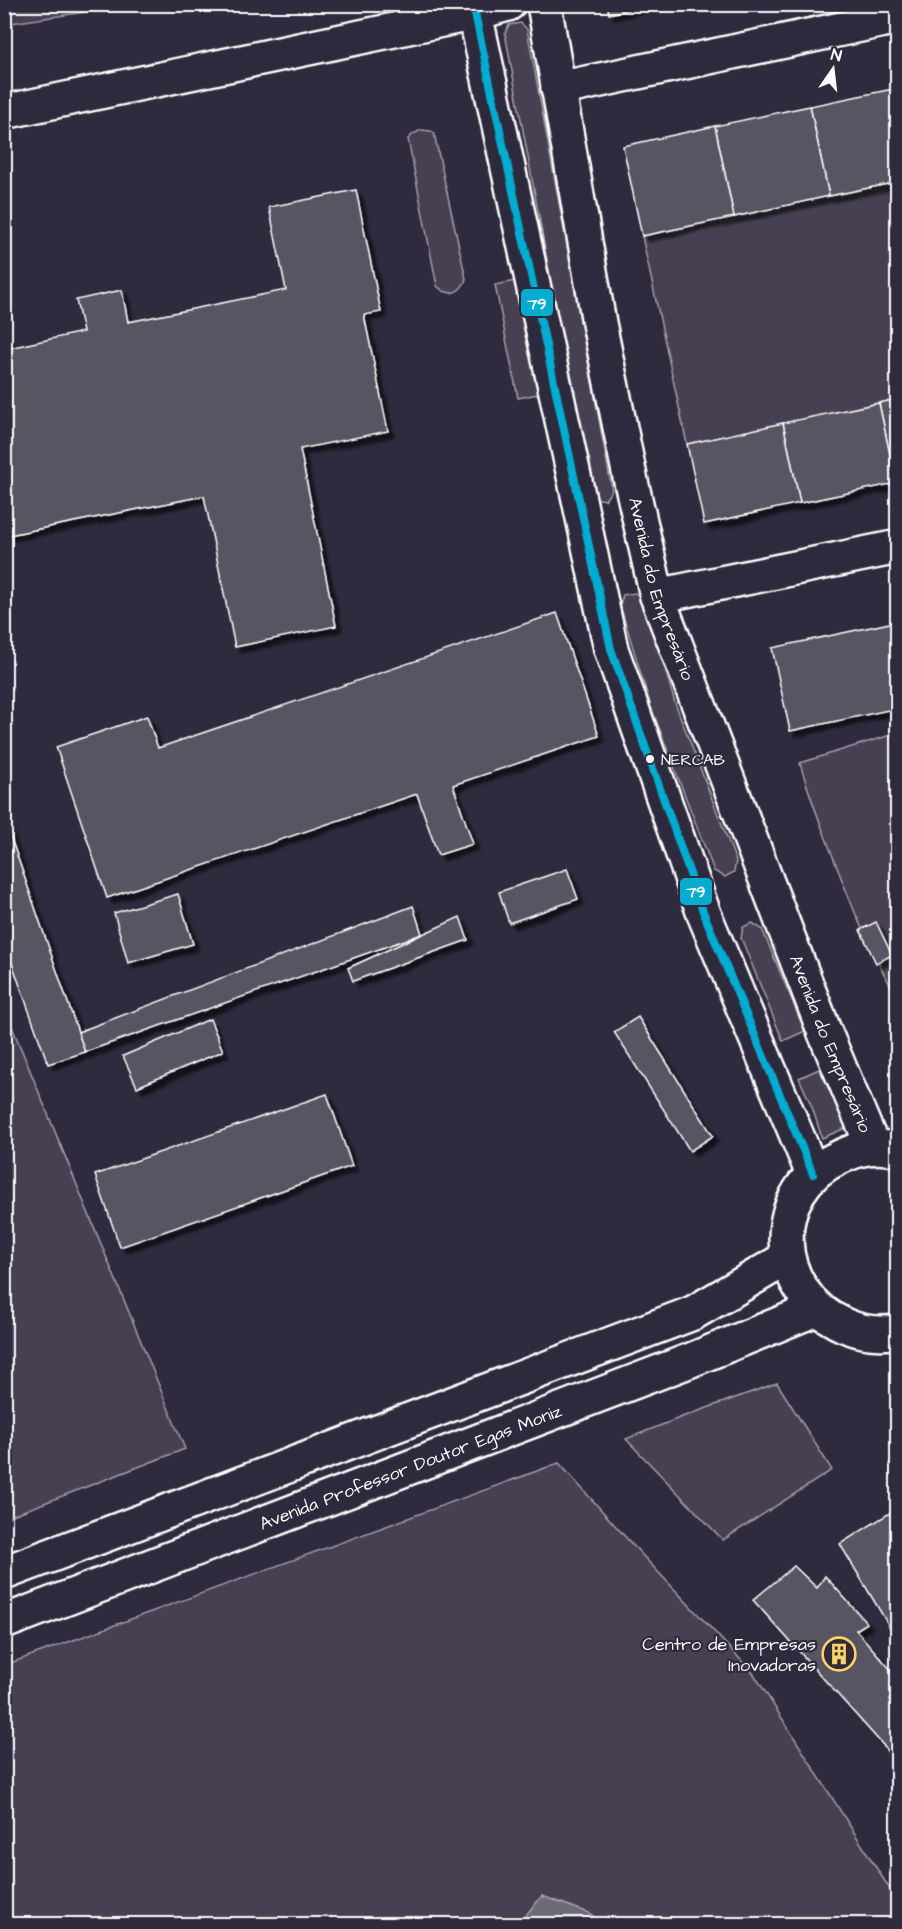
<svg xmlns="http://www.w3.org/2000/svg" width="902" height="1929" viewBox="0 0 902 1929" font-family="'Architects Daughter',sans-serif">
	<style>
		.green { fill: #464152; stroke: #a2a0a8; stroke-width: 1.5 }
		.water { fill: #6d6a77; stroke: #a7a6ad; stroke-width: 1.5 }
		.building { fill: #595564; stroke: #fff; stroke-width: 1.5; filter: url(#shadow) }
		.lines { fill: none; stroke-linecap: round; stroke-linejoin: round }
		.minor-casing { stroke: #fff; stroke-width: 38 }
		.major-casing { stroke: #fff; stroke-width: 38 }
		.minor { stroke: #2f2a3d; stroke-width: 33 }
		.major { stroke: #2f2a3d; stroke-width: 33 }
		.bus-1-casing { stroke: #2f2a3d; stroke-width: 12 }
		.bus-1 { stroke: #06acd0; stroke-width: 8 }
		.bus-dot { fill: #fff; stroke: #2f2a3d; stroke-width: 2 }
		.labels { text-anchor: middle; stroke-width: 4.5; stroke-linejoin: round; paint-order: stroke }
		.bus-label { font-size: 16px; fill: #fff; stroke: #2f2a3d; text-anchor: start }
		.street-label { font-size: 18px; fill: #fff; stroke: #2f2a3d }
		.poi-label { font-size: 18px; fill: #fff; stroke: #2f2a3d; text-anchor: end }
		.line-badge { stroke: #2f2a3d; stroke-width: 2 }
		.badge-label { font-size: 16px; text-anchor: middle; font-weight: bold; fill: #fff }
	</style>
	<defs>
		<filter id="shadow"><feDropShadow dx="5.5" dy="5.5" stdDeviation="1.5" flood-color="#0009"/></filter>
	</defs>
	<rect width="100%" height="100%" fill="#2f2a3d"/>
	<filter id="ink" filterUnits="userSpaceOnUse"><feTurbulence type="fractalNoise" baseFrequency=".0167" numOctaves="2"/><feDisplacementMap in="SourceGraphic" scale="12" xChannelSelector="R" yChannelSelector="G"/><feConvolveMatrix kernelMatrix="1 2 1 2 8 2 1 2 1" color-interpolation-filters="sRGB"/></filter>
	<g filter="url(#ink)">
		<g class="green">
			<path d="M 5,4 L 132,4 L 132,5 L 5,24 Z"/>
			<path d="M 521,23 L 527,29 L 612,490 L 605,500 L 595,498 L 590,492 L 505,33 L 509,25 Z"/>
			<path d="M 421,130 L 431,131 L 434,133 L 466,279 C 461,294 448,297 437,286 L 408,139 L 413,134 Z"/>
			<path d="M 897,182 L 897,399 L 687,444 L 642,236 Z"/>
			<path d="M 521,280 L 543,393 L 518,398 L 495,285 Z"/>
			<path d="M 635,593 L 645,601 L 675,703 L 736,861 L 734,872 L 725,877 L 714,871 L 651,707 L 620,605 L 623,595 Z"/>
			<path d="M 897,733 L 898,985 L 892,988 C 862,937 843,882 822,828 C 814,806 806,785 800,763 Z"/>
			<path d="M 752,923 L 762,929 L 805,1031 L 783,1041 L 741,938 L 743,927 Z"/>
			<path d="M 4,1007 L 185,1449 L 5,1518 L 4,1518 Z"/>
			<path d="M 819,1069 L 848,1127 L 822,1138 L 812,1107 L 799,1078 Z"/>
			<path d="M 777,1383 L 832,1470 L 723,1540 L 626,1439 L 682,1417 Z"/>
			<path d="M 559,1463 L 630,1542 L 754,1674 L 898,1902 L 897,1924 L 5,1924 L 5,1665 Z"/>
		</g>
		<path class="water" d="M 542,1896 L 589,1913 L 603,1924 L 523,1924 L 525,1916 Z"/>
		<g class="building">
			<path d="M 607,4 L 652,4 L 609,14 Z"/>
			<path d="M 898,88 L 898,182 L 829,196 L 810,106 Z"/>
			<path d="M 810,106 L 829,196 L 734,217 L 715,126 Z"/>
			<path d="M 715,126 L 734,217 L 642,236 L 623,146 Z"/>
			<path d="M 356,190 L 381,312 L 364,315 L 388,431 L 300,449 L 336,626 L 235,647 L 204,496 L 4,536 L 4,328 L 9,348 L 83,332 L 76,300 L 122,290 L 128,322 L 286,290 L 269,207 Z"/>
			<path d="M 898,399 L 898,483 L 896,483 L 879,403 Z"/>
			<path d="M 879,403 L 896,483 L 800,503 L 783,423 Z"/>
			<path d="M 783,423 L 800,503 L 704,524 L 687,444 Z"/>
			<path d="M 557,613 L 599,736 L 453,785 L 473,844 L 438,855 L 417,794 L 107,898 L 56,747 L 147,716 L 158,748 Z"/>
			<path d="M 898,621 L 898,657 L 890,623 Z"/>
			<path d="M 890,623 L 898,657 L 898,708 L 790,731 L 772,648 Z"/>
			<path d="M 4,818 L 85,1052 L 48,1064 L 4,941 Z"/>
			<path d="M 567,869 L 578,899 L 509,923 L 499,892 Z"/>
			<path d="M 178,894 L 193,944 L 128,963 L 114,913 Z"/>
			<path d="M 413,906 L 422,934 L 85,1052 L 78,1032 Z"/>
			<path d="M 460,917 L 468,940 L 353,981 L 348,968 Z"/>
			<path d="M 876,922 L 892,955 L 876,963 L 860,930 Z"/>
			<path d="M 638,1017 L 713,1136 L 690,1151 L 614,1032 Z"/>
			<path d="M 210,1019 L 223,1051 L 137,1087 L 123,1056 Z"/>
			<path d="M 327,1094 L 352,1166 L 120,1247 L 95,1175 Z"/>
			<path d="M 896,1509 L 898,1510 L 898,1641 L 840,1544 Z"/>
			<path d="M 794,1566 L 817,1588 L 825,1576 L 867,1623 L 856,1630 L 898,1678 L 898,1767 L 883,1745 L 753,1600 Z"/>
		</g>
		<g class="lines">
			<g class="minor-casing">
				<g id="minor">
					<path d="M 558,89 L 898,17"/>
					<path d="M 4,112 L 475,13"/>
					<path d="M 657,596 L 898,547"/>
				</g>
			</g>
			<g class="major-casing">
				<g id="major">
					<path d="M 473,4 L 611,649 L 704,914 L 813,1174"/>
					<path id="s1" d="M 544,4 L 599,323 L 630,477 L 657,596 L 825,1033 L 873,1147"/>
					<path d="M 475,13 L 508,4"/>
					<path d="M 898,1150 C 877,1144 859,1148 840,1157 C 765,1190 770,1292 844,1325 C 860,1332 880,1335 898,1331"/>
					<path d="M 4,1573 L 693,1313 L 787,1258"/>
					<path id="s2" d="M 4,1622 L 691,1360 L 816,1309"/>
				</g>
			</g>
			<use href="#minor" class="minor"/>
			<use href="#major" class="major"/>
			<g class="bus-1-casing">
				<path id="bus-1" d="M 473,4 L 611,649 L 704,914 L 813,1174"/>
			</g>
			<use href="#bus-1" class="bus-1"/>
		</g>
	</g>
	<defs>
		<g id="building-ring" transform="scale(1.725)"><circle r="9.5" fill="#2f2a3d" stroke="#ffd166" stroke-width="1.5"/><path d="M-4-6H4V6H1V3H-1V6H-4ZM-2.5-4.3h1.7v1.8h-1.7ZM.8-4.3h1.7v1.8H.8ZM-2.5-1h1.7V.8h-1.7ZM.8-1h1.7V.8H.8Z" fill="#ffd166"/></g>
	</defs>
	<g fill-rule="evenodd">
		<use href="#building-ring" x="839" y="1654"/>
	</g>
	<circle class="bus-dot" cx="650" cy="759" r="5"/>
	<g class="labels">
		<g class="bus-label">
			<text x="661" y="765">NERCAB</text>
		</g>
		<g class="street-label">
			<text dy="6" stroke="none"><textPath href="#s1" startOffset="597">Avenida do Empresário</textPath></text>
			<text dy="6" stroke="none"><textPath href="#s1" startOffset="1083">Avenida do Empresário</textPath></text>
			<text dy="6" stroke="none"><textPath href="#s2" startOffset="435">Avenida Professor Doutor Egas Moniz</textPath></text>
		</g>
		<g class="poi-label">
			<text x="816" y="1650">Centro de Empresas<tspan x="816" dy="21">Inovadoras</tspan></text>
		</g>
	</g>
	<g class="line-badge">
		<rect x="520" y="288" width="34" height="29" rx="6" fill="#06acd0"/>
		<rect x="679" y="877" width="34" height="29" rx="6" fill="#06acd0"/>
	</g>
	<g class="badge-label">
		<text x="537" y="309">79</text>
		<text x="696" y="897">79</text>
	</g>
	<rect width="902" height="1929" fill="none" stroke="#2f2a3d" stroke-width="24"/>
	<rect x="12" y="12" width="878" height="1905" fill="none" stroke="#fff" stroke-width="2" filter="url(#ink)"/>
	<g transform="translate(833 69) rotate(14)" stroke="#2f2a3d" stroke-width="4.5" paint-order="stroke">
	<path d="M0-4.5L10 22L0 15L-10 22Z" fill="#ffffff"/>
	<text y="-9" font-size="16" font-weight="bold" text-anchor="middle" fill="#ffffff">N</text>
	</g>
</svg>
